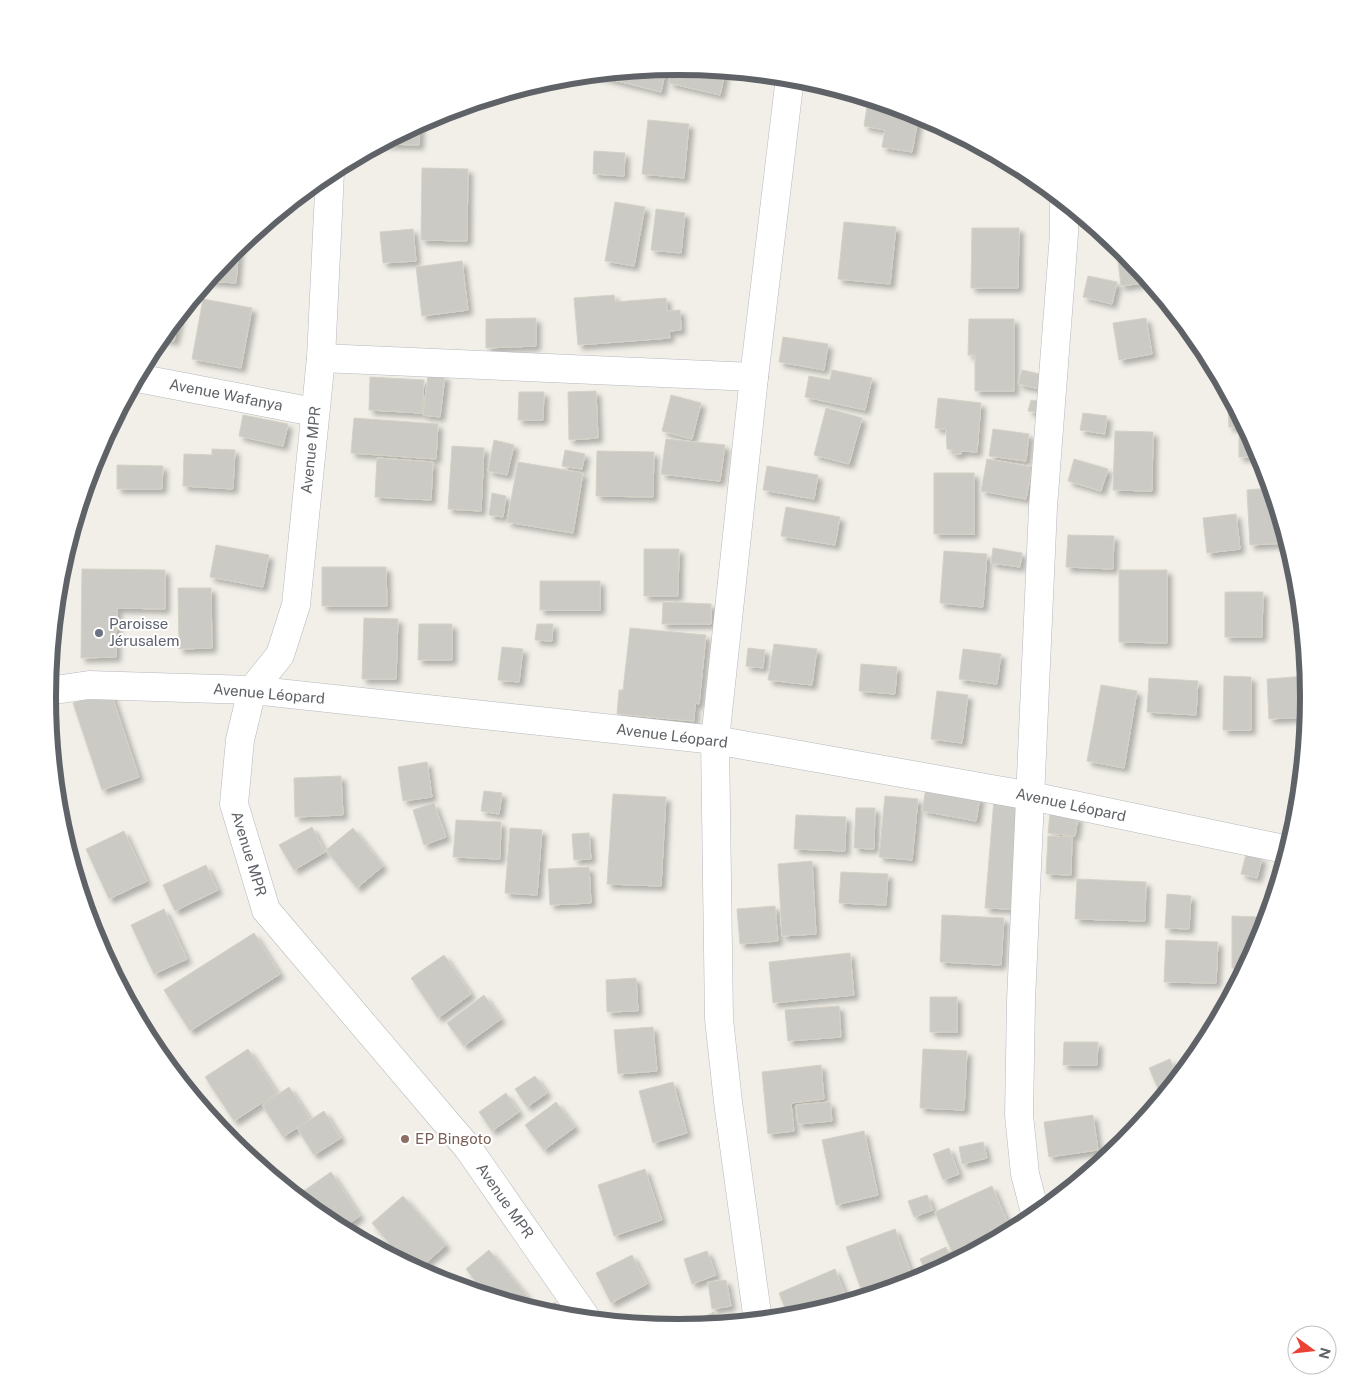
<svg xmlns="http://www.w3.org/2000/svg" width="1357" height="1395" viewBox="0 0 1357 1395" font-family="'Public Sans',sans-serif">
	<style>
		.building { fill: #cccac5; stroke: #d6d1c6; filter: url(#shadow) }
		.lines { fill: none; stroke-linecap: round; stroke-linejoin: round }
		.street-casing { stroke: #b5b8bc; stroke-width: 29 }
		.street { stroke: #fff; stroke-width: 28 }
		.worship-dot { fill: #6b7280; stroke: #fff; stroke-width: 2 }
		.education-dot { fill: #8d6e63; stroke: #fff; stroke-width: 2 }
		.labels { text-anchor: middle; stroke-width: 4; stroke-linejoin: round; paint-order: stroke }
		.street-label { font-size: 15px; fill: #5f6368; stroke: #fff }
		.worship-label { font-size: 15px; fill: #5b616d; stroke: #fff; text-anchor: start }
		.education-label { font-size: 15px; fill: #785e54; stroke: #fff; text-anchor: start }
		.rim { fill: none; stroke: #5f6368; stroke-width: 6 }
	</style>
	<defs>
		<filter id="shadow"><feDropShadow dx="4.5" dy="4.5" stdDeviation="2.5" flood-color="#0004"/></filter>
	</defs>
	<rect width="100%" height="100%" fill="#f1efe8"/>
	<g class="building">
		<path d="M 673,67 L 725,71 L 720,95 L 669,83 Z"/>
		<path d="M 666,68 L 661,92 L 598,76 L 599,74 Z"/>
		<path d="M 887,105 L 919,114 L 912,152 L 882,147 L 885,130 L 864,126 L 867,107 L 886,111 Z"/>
		<path d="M 648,120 L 689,124 L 684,178 L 642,174 Z"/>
		<path d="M 420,124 L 419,145 L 382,144 Z"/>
		<path d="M 594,151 L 625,153 L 624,176 L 593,174 Z"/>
		<path d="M 422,168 L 468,169 L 467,241 L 421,240 Z"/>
		<path d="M 615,202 L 645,207 L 634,266 L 605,261 Z"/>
		<path d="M 656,209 L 685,213 L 681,253 L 651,250 Z"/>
		<path d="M 844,222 L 896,227 L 890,284 L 838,279 Z"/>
		<path d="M 972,228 L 1019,228 L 1018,288 L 971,288 Z"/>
		<path d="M 413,229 L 416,261 L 383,263 L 380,232 Z"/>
		<path d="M 1116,244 L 1125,252 L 1150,282 L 1121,286 Z"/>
		<path d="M 239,246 L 236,283 L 208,281 L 233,251 Z"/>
		<path d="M 462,261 L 468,310 L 422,316 L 416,267 Z"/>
		<path d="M 1088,276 L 1117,282 L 1112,304 L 1083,297 Z"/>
		<path d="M 614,295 L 615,302 L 666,298 L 667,311 L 680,310 L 681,330 L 669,331 L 670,338 L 578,345 L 574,298 Z"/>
		<path d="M 203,299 L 252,308 L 241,368 L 192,359 Z"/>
		<path d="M 180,315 L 174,341 L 161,338 Z"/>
		<path d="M 536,318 L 536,346 L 486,348 L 486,319 Z"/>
		<path d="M 1146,318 L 1152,354 L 1119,360 L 1113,323 Z"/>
		<path d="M 969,319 L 1014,319 L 1014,391 L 975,391 L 975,355 L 968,355 Z"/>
		<path d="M 783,337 L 828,344 L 824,370 L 779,362 Z"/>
		<path d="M 832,370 L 872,378 L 865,410 L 805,397 L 809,376 L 830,380 Z"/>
		<path d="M 1022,370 L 1044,375 L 1040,389 L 1018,384 Z"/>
		<path d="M 428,375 L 445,376 L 440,417 L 423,415 Z"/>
		<path d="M 370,377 L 424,380 L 422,413 L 369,410 Z"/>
		<path d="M 596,391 L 598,438 L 569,440 L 568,392 Z"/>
		<path d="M 1227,391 L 1246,427 L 1229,427 Z"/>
		<path d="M 519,392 L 544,392 L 543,420 L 518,420 Z"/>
		<path d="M 671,395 L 701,403 L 692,439 L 662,431 Z"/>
		<path d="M 938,398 L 981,403 L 977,452 L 961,451 L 961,454 L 952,454 L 952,450 L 947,449 L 946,429 L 935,428 Z"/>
		<path d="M 1031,400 L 1043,402 L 1040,413 L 1028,411 Z"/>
		<path d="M 826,408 L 862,418 L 849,464 L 814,455 Z"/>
		<path d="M 1083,413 L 1107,416 L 1105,434 L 1080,430 Z"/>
		<path d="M 243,415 L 288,424 L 283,446 L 239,436 Z"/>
		<path d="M 354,418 L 438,424 L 436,459 L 351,453 Z"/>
		<path d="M 993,429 L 1029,434 L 1026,461 L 989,456 Z"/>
		<path d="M 1115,431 L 1153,432 L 1152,491 L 1113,490 Z"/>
		<path d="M 1239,433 L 1249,433 L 1262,457 L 1239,457 Z"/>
		<path d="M 666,439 L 725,445 L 720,481 L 661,474 Z"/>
		<path d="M 494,440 L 514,445 L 507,475 L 488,471 Z"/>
		<path d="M 452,446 L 484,448 L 481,511 L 448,509 Z"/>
		<path d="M 212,449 L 235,450 L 233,489 L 183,486 L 184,454 L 212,455 Z"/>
		<path d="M 565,450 L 585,454 L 582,469 L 562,466 Z"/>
		<path d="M 597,451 L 654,452 L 653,497 L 596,496 Z"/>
		<path d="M 377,458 L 433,462 L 431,500 L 375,497 Z"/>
		<path d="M 987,459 L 1032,467 L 1026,499 L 981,491 Z"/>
		<path d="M 1074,459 L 1108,469 L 1101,491 L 1068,481 Z"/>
		<path d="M 518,462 L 583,473 L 573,533 L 507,522 Z"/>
		<path d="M 117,465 L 163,466 L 162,489 L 117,489 Z"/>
		<path d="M 767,466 L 818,475 L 814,499 L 763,490 Z"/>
		<rect x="934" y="473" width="40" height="61"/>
		<path d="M 1271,488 L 1288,543 L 1250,545 L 1247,490 Z"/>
		<path d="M 492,493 L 506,496 L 503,517 L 489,515 Z"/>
		<path d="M 786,507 L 840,517 L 835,545 L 781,536 Z"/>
		<path d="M 1236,514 L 1240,549 L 1207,553 L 1203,518 Z"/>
		<path d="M 1068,535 L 1114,536 L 1113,569 L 1066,567 Z"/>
		<path d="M 216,545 L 269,555 L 263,587 L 210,577 Z"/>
		<path d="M 993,548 L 1022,553 L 1020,567 L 991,563 Z"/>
		<path d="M 644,549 L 679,549 L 678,596 L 644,596 Z"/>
		<path d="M 944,551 L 987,554 L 983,607 L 940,603 Z"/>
		<path d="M 322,567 L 386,567 L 387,606 L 322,606 Z"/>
		<path d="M 82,569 L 165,570 L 165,609 L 117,608 L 116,657 L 81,658 Z"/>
		<path d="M 1119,570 L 1167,570 L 1167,643 L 1119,642 Z"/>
		<rect x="540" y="581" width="60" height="29"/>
		<path d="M 178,588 L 211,588 L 212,648 L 179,649 Z"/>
		<path d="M 1225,592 L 1263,592 L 1262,637 L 1225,637 Z"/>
		<path d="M 663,602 L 711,604 L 711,624 L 662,624 Z"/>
		<path d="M 364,618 L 398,619 L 396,679 L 362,679 Z"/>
		<path d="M 419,624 L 452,624 L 452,660 L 418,660 Z"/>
		<path d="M 537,624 L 553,624 L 552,641 L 535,640 Z"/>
		<path d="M 630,628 L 706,635 L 699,704 L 695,703 L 694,721 L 617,714 L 619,690 L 623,690 Z"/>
		<path d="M 774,644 L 817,649 L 812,685 L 768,680 Z"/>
		<path d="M 502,647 L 523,649 L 519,682 L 498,680 Z"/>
		<path d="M 748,648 L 765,650 L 763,668 L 746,666 Z"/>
		<path d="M 963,649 L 1001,654 L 997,684 L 959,679 Z"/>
		<path d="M 861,664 L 897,667 L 895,694 L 859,691 Z"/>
		<path d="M 1224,676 L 1251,677 L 1251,730 L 1223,730 Z"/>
		<path d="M 1307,676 L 1309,698 L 1308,717 L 1269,719 L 1267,679 Z"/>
		<path d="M 1149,678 L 1198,681 L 1196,715 L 1147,712 Z"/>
		<path d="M 1101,685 L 1137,691 L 1124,768 L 1087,761 Z"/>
		<path d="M 110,690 L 139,777 L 102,790 L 73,703 Z"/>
		<path d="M 937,691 L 968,695 L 962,743 L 931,739 Z"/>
		<path d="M 427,762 L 432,797 L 403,801 L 398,767 Z"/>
		<path d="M 341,776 L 343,815 L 295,817 L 294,778 Z"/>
		<path d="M 926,788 L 980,797 L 976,821 L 922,811 Z"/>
		<path d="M 484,791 L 502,793 L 499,814 L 481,811 Z"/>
		<path d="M 613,794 L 666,797 L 661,886 L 607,884 Z"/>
		<path d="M 885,796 L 918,799 L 912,860 L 879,857 Z"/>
		<path d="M 994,799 L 1020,802 L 1011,909 L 985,908 Z"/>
		<path d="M 434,803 L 446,837 L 424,845 L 413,810 Z"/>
		<path d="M 856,808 L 875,808 L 874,849 L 854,848 Z"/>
		<path d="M 1050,814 L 1078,817 L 1075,836 L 1048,833 Z"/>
		<path d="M 796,815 L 846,817 L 845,851 L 794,849 Z"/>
		<path d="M 456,820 L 501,822 L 500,859 L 453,857 Z"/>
		<path d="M 312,827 L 325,852 L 294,870 L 279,845 Z"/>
		<path d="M 353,828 L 383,866 L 357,888 L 326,850 Z"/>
		<path d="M 510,828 L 542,830 L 537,895 L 505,893 Z"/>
		<path d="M 124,831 L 147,881 L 109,899 L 86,849 Z"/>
		<path d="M 589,833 L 591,859 L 574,860 L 572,834 Z"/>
		<path d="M 1048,836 L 1072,837 L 1071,875 L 1046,874 Z"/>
		<path d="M 1246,854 L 1262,858 L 1257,878 L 1241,874 Z"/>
		<path d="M 812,861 L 816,934 L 782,936 L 778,864 Z"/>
		<path d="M 206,865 L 218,890 L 175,911 L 163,885 Z"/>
		<path d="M 589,867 L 591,903 L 550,905 L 548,869 Z"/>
		<path d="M 841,872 L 888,874 L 886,905 L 839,903 Z"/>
		<path d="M 1077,879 L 1146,882 L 1145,921 L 1075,919 Z"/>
		<path d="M 1167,894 L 1191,896 L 1189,929 L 1165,928 Z"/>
		<path d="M 775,906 L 778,941 L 740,944 L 737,909 Z"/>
		<path d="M 164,909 L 187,959 L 154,974 L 131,925 Z"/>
		<path d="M 942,915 L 1004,918 L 1001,965 L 940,962 Z"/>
		<path d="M 1232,916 L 1258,917 L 1258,946 L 1246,969 L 1232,968 Z"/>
		<path d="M 254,933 L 280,974 L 190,1031 L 164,990 Z"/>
		<path d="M 1166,940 L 1218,942 L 1216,983 L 1164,982 Z"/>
		<path d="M 850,953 L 854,995 L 773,1003 L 769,962 Z"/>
		<path d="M 444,955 L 471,994 L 438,1018 L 411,978 Z"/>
		<path d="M 636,978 L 638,1011 L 607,1012 L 606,980 Z"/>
		<path d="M 484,995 L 501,1019 L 464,1046 L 447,1023 Z"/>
		<rect x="930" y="997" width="27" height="35"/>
		<path d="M 839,1006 L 841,1037 L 788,1041 L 785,1010 Z"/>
		<path d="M 653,1027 L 657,1071 L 618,1074 L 614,1030 Z"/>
		<path d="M 1064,1042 L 1098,1042 L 1097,1065 L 1063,1065 Z"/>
		<path d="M 248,1049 L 277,1093 L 234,1121 L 205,1077 Z"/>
		<path d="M 923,1049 L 967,1051 L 964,1110 L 920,1108 Z"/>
		<path d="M 1170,1059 L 1178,1078 L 1162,1098 L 1149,1068 Z"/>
		<path d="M 821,1065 L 824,1099 L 791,1103 L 794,1131 L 768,1134 L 762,1072 Z"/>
		<path d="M 535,1076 L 547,1093 L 527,1107 L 515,1089 Z"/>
		<path d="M 673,1082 L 687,1133 L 653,1143 L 639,1091 Z"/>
		<path d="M 289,1087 L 310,1119 L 283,1137 L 262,1105 Z"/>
		<path d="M 506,1093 L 519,1112 L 492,1131 L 479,1112 Z"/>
		<path d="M 556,1102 L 575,1127 L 544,1150 L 525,1125 Z"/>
		<path d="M 830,1102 L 832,1121 L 798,1124 L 796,1105 Z"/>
		<path d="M 324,1111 L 341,1138 L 314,1155 L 297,1128 Z"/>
		<path d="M 1093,1115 L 1098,1150 L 1049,1157 L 1044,1122 Z"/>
		<path d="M 1143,1121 L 1130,1137 L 1127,1130 Z"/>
		<path d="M 864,1131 L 878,1195 L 836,1205 L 822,1140 Z"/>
		<path d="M 983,1142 L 987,1158 L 962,1164 L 959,1147 Z"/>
		<path d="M 949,1148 L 959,1174 L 943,1180 L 933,1154 Z"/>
		<path d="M 645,1169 L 662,1220 L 614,1236 L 598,1185 Z"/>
		<path d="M 331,1172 L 360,1216 L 341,1229 L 328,1222 L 304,1203 L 299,1194 Z"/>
		<path d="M 992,1186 L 1010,1228 L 953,1254 L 935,1212 Z"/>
		<path d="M 927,1195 L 933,1210 L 914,1217 L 908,1201 Z"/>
		<path d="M 403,1196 L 446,1245 L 418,1270 L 408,1265 L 372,1223 Z"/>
		<path d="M 895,1229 L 911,1273 L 862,1292 L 846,1247 Z"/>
		<path d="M 946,1247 L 953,1263 L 928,1276 L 920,1259 Z"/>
		<path d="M 489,1250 L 527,1296 L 517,1305 L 487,1296 L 466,1269 Z"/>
		<path d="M 707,1251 L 716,1275 L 692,1284 L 684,1259 Z"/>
		<path d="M 632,1255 L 647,1284 L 611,1303 L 596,1273 Z"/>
		<path d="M 835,1269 L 848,1302 L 801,1316 L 789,1318 L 779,1293 Z"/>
		<path d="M 726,1280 L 731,1306 L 712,1309 L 708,1282 Z"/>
		<path d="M 555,1302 L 568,1318 L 543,1312 Z"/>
		<path d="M 714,1312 L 720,1324 L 679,1328 Z"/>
	</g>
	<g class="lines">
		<g class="street-casing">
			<g id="street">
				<path d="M 330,172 L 321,358 L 296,605 L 280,655 L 252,690 L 240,740 L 234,804 L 266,910 L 468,1148 L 587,1319"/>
				<path d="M 321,358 L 754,377"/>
				<path d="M 137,378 L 314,412"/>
				<path d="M 48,691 L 89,685 L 252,690 L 715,740 L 1031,796 L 1289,850"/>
				<path d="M 1036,1216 L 1025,1174 L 1019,1115 L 1021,1001 L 1043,507 L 1064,234 L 1064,202"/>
				<path d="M 758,1321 L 728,1102 L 719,1019 L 715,740 L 754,377 L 790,77"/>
			</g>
		</g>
		<use href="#street" class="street"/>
	</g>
	<circle class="worship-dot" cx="99" cy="633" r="5"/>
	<circle class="education-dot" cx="405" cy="1139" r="5"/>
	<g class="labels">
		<g class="street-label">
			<text transform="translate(226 395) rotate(11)" y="5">Avenue Wafanya</text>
			<text transform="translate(311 450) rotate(-84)" y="5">Avenue MPR</text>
			<text transform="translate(269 694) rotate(5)" y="5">Avenue Léopard</text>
			<text transform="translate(672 736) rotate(7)" y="5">Avenue Léopard</text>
			<text transform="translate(1071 805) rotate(12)" y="5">Avenue Léopard</text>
			<text transform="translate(249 854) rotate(73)" y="5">Avenue MPR</text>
			<text transform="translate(505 1201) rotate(55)" y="5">Avenue MPR</text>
		</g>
		<g class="worship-label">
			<text x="109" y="629">Paroisse<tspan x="109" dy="17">Jérusalem</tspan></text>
		</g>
		<g class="education-label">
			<text x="415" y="1144">EP Bingoto</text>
		</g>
	</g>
	<path d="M0 0H1357V1395H0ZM56 697a622 622 0 1 1 1244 0a622 622 0 1 1-1244 0Z" fill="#fff" fill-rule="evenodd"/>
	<path class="rim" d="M56 697a622 622 0 1 1 1244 0a622 622 0 1 1-1244 0Z"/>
	<g transform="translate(1312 1350) rotate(105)"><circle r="24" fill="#ffffff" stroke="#bfc1c3"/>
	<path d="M0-4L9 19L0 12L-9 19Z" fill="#ea4335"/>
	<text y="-8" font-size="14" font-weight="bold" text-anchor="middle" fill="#5f6368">N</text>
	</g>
</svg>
